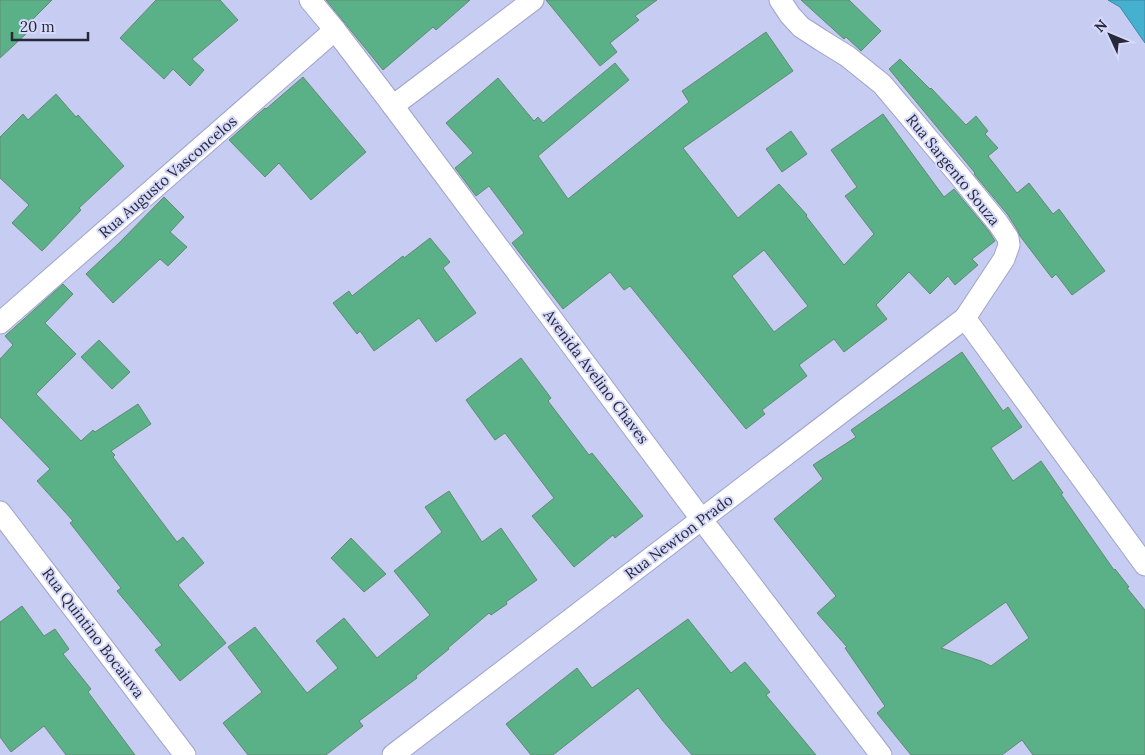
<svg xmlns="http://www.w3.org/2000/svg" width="1145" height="755" viewBox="0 0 1145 755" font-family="Lora,serif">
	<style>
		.water { fill: #45b0cf; stroke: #3c88a2 }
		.building { fill: #5bb187; stroke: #628974; fill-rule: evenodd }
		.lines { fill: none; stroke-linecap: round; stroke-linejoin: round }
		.minor-casing { stroke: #a0a4ca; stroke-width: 23 }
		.minor { stroke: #fff; stroke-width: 21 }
		.labels { text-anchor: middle; stroke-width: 4; stroke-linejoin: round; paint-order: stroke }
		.street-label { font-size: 15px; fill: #272938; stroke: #d6d9f9 }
	</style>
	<rect width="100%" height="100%" fill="#c7ccf3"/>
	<path class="water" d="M 1108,0 L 1145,0 L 1145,43 L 1120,7 Z"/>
	<g class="building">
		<path d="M 0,0 L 52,0 L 23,29 L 27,33 L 0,58 Z"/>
		<path d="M 156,0 L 220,0 L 238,20 L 192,59 L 204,70 L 190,86 L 173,69 L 164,79 L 120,38 Z"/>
		<path d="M 326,0 L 470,0 L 436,30 L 433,27 L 383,70 Z"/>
		<path d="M 546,0 L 657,0 L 635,16 L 639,20 L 610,43 L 617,52 L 600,66 Z"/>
		<path d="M 801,0 L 849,0 L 881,31 L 861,51 L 846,37 L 844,39 Z"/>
		<path d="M 766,32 L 793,71 L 683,148 L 738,218 L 779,184 L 807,215 L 806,216 L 844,265 L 874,234 L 845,196 L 857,187 L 831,150 L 883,114 L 944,197 L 954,189 L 988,230 L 995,241 L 972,259 L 978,265 L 955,285 L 948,276 L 930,294 L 909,272 L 876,305 L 887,319 L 844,352 L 834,339 L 799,365 L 807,376 L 762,410 L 765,414 L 746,429 L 630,286 L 624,290 L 610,272 L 563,309 L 512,243 L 524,233 L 489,186 L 476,196 L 455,168 L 473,153 L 446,123 L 498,78 L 534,121 L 538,117 L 543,123 L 615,63 L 629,80 L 538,156 L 568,199 L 689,102 L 682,91 ZM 764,250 L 808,306 L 774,332 L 732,276 Z"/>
		<path d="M 900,59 L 930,89 L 931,88 L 966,125 L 976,116 L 988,131 L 985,134 L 998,148 L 988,156 L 1017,193 L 1029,183 L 1053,214 L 1059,209 L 1105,271 L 1072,295 L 1056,274 L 1052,278 L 1020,236 L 1018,231 L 1008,215 L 974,174 L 975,173 L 889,69 Z"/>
		<path d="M 303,77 L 366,152 L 311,200 L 279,163 L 265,177 L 229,140 L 265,108 L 266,109 Z"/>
		<path d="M 56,94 L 76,117 L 78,115 L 124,166 L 79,208 L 81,210 L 42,251 L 12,223 L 29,205 L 0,178 L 0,137 L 23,114 L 28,120 Z"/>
		<path d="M 791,131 L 807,154 L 782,172 L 766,149 Z"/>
		<path d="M 164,197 L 184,217 L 170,232 L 187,247 L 168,266 L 160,259 L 113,303 L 86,274 L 119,243 Z"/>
		<path d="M 430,238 L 450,262 L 443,268 L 476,313 L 436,342 L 419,318 L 374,351 L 360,331 L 357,334 L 333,303 L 349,291 L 352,296 L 403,256 L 404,258 Z"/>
		<path d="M 63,284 L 73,294 L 45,323 L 76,354 L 36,394 L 81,441 L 93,430 L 95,432 L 138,404 L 151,424 L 111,451 L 115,455 L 113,457 L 177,542 L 183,537 L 204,563 L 178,585 L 226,643 L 180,681 L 155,650 L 162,645 L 117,591 L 121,588 L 70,523 L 73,521 L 37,481 L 50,469 L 0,417 L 0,359 L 13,345 L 5,336 Z"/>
		<path d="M 99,340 L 130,372 L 112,389 L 81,357 Z"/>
		<path d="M 962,352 L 1003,411 L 1008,407 L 1022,427 L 991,448 L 1013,481 L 1041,461 L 1063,493 L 1061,494 L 1114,570 L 1115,569 L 1129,587 L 1127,588 L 1145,610 L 1145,755 L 1033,755 L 1022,740 L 1002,755 L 911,755 L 877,713 L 885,706 L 845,648 L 847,647 L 817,613 L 836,596 L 774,519 L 823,479 L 813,465 L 856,437 L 851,430 ZM 1006,602 L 1029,638 L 991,666 L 981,661 L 941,648 Z"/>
		<path d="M 521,358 L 551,398 L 548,401 L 589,455 L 592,453 L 643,516 L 615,538 L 613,535 L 574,567 L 532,516 L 554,498 L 505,433 L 495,440 L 466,400 Z"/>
		<path d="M 449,491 L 482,542 L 501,528 L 537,580 L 506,602 L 507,604 L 491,615 L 489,613 L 448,648 L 449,649 L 416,676 L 417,678 L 359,721 L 363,726 L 326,755 L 248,755 L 223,723 L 262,692 L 228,647 L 255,627 L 307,693 L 338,668 L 316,641 L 344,618 L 377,658 L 430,615 L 394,571 L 442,532 L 425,507 Z"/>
		<path d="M 351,538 L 386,574 L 364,592 L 331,558 Z"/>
		<path d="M 22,606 L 44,636 L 55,629 L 69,649 L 63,654 L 91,689 L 88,692 L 135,755 L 66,755 L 44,726 L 11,752 L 0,737 L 0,622 Z"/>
		<path d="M 688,619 L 731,673 L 745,662 L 770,692 L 766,695 L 816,755 L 692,755 L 663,721 L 638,688 L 553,755 L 531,755 L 506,724 L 577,668 L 592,688 Z"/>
	</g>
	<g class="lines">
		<g class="minor-casing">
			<g id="minor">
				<path d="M 310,0 L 335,30 L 393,106 L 702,520 L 881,755"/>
				<path d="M 393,106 L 533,0"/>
				<path d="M 965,318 L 1145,565"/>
				<path d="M 0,323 L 335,30"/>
				<path d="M 0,512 L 185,755"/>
				<path d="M 393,755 L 965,318 L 1004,259 L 1009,245 L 1008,238 L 998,223 L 958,174 L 882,84 L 847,56 L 821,40 L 801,27 L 790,15 L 780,0"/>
			</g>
		</g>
		<use href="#minor" class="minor"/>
	</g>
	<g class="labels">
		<g class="street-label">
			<text transform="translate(953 170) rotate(51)" y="5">Rua Sargento Souza</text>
			<text transform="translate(168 177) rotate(-41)" y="5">Rua Augusto Vasconcelos</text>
			<text transform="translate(596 377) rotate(53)" y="5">Avenida Avelino Chaves</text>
			<text transform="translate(679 537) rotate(-37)" y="5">Rua Newton Prado</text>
			<text transform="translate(93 633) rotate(53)" y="5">Rua Quintino Bocaiuva</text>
		</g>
	</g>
	<g transform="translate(1110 35) rotate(314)" stroke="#d6d9f9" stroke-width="4" paint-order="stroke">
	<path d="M0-4L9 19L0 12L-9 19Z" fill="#272938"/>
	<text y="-8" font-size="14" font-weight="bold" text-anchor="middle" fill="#272938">N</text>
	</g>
	<path d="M12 32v8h76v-8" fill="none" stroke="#272938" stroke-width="2.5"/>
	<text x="20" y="32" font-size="15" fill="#272938" stroke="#d6d9f9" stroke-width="4" paint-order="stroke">20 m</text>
</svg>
